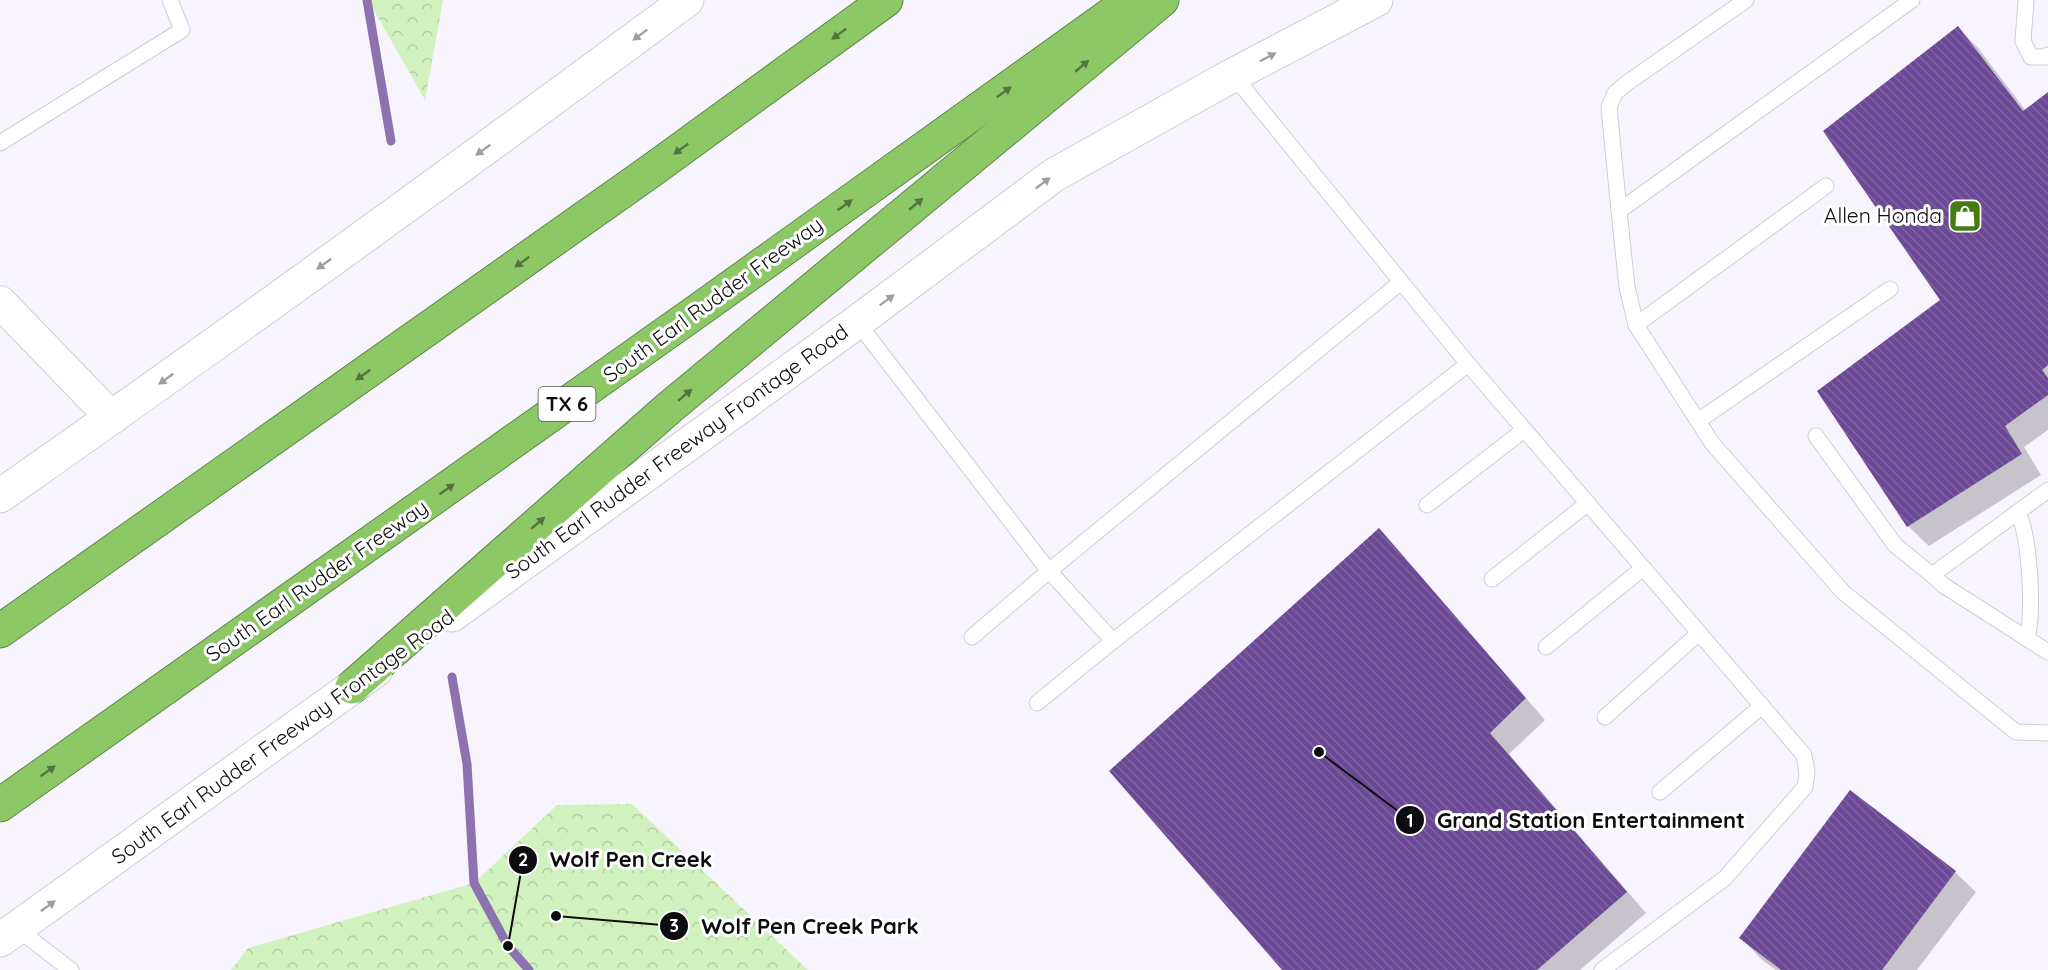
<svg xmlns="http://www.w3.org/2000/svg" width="2048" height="970" viewBox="0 0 2048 970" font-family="Quicksand,sans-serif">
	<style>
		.forest { fill: url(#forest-crowns) }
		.shadow { fill: #0003 }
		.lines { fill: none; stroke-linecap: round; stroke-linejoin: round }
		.stream { stroke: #8c73af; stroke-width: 9 }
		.building { fill: url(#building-back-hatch) }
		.lane-casing { stroke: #cfccd6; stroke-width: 17 }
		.street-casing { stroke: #cfccd6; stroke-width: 34 }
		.secondary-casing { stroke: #cfccd6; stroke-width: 35 }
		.highway-casing { stroke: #608648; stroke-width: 35 }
		.lane { stroke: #fff; stroke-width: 15 }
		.street { stroke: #fff; stroke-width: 32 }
		.secondary { stroke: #fff; stroke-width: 33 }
		.highway { stroke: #8dc866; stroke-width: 33 }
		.oneway { fill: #53733f }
		.oneway2 { fill: #9e9e9f }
		.labels { text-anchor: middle; stroke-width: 6; stroke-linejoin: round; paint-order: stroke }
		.shield { fill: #fff; stroke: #565557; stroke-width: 1.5 }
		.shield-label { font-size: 20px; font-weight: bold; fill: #0d0c0f }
		.poi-label { font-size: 21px; fill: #0d0c0f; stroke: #fff; text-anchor: end }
		.street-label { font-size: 21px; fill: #0d0c0f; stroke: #fff }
		.leader { fill: none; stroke: #0d0c0f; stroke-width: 2 }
		.callout-dot { fill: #0d0c0f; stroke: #fff; stroke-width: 2 }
		.mark-label { font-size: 18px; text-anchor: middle; font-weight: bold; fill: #fff }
		.callout-label { font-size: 22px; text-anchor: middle; font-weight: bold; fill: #0d0c0f; stroke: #fff; stroke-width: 6; stroke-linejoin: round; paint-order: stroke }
	</style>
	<defs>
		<pattern id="forest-crowns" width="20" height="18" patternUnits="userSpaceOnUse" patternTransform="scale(1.5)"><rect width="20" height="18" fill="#d1f2be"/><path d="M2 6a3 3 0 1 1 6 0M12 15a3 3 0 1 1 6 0" fill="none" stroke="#b2cea2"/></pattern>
		<pattern id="building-back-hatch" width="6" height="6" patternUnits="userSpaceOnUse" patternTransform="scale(1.5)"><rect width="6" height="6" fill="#6c4996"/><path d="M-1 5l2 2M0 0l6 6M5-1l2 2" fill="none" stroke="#7e649e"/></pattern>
	</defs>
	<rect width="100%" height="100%" fill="#f8f4fe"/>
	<g class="forest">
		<path d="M 368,0 L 443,0 L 425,100 Z"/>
		<path d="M 632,804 L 808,970 L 231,970 L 248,948 L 474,883 L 557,805 Z"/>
	</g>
	<g class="shadow">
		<path d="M 1958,28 L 1978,48 L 2026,111 L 2048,94 L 2048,430 L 2024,447 L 2041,475 L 1929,546 L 1908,526 L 1942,300 Z"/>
		<path d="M 1379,530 L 1399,551 L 1545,720 L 1509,754 L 1646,913 L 1580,970 L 1284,970 Z"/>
		<path d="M 1955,872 L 1976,892 L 1917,970 L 1776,970 L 1761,959 L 1741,938 Z"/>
	</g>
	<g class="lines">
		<g class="stream">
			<path d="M 367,0 L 391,141"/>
			<path d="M 452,677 L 467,764 L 474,883 L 508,946 L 529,970"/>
		</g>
	</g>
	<g class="building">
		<path d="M 1958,26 L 2023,111 L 2048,92 L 2048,365 L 2042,370 L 2048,378 L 2048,395 L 2005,426 L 2022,454 L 1907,527 L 1817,391 L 1940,300 L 1823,131 Z"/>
		<path d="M 1379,528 L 1526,698 L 1490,733 L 1627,892 L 1537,970 L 1282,970 L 1109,771 Z"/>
		<path d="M 1850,790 L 1956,871 L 1882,970 L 1781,970 L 1739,938 Z"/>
	</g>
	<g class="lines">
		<g class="lane-casing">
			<g id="lane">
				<path d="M 1746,0 L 1627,83 L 1615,93 L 1609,107 L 1619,211 L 1912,0"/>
				<path d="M 2026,0 L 2023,41 L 2031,57 L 2045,57 L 2048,55"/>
				<path d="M 0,143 L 182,30 L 170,0"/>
				<path d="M 1619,211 L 1627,287 L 1636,325 L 1712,443 L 1843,592 L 2016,732 L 2048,733"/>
				<path d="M 857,322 L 1049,571 L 1113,641 L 1468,364 L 1233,75"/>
				<path d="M 1636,325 L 1826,186"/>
				<path d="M 1468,364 L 1804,755 L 1807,773 L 1805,787 L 1725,878 L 1602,970"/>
				<path d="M 1698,421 L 1890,289"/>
				<path d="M 1816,436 L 1895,545 L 1932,575 L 2048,490"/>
				<path d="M 1427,505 L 1524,430"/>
				<path d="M 2018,512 C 2030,538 2034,611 2027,639"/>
				<path d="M 1932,575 L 1943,585 L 2048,652"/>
				<path d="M 1492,579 L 1588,503"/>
				<path d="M 972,637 L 1049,571 L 1401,282"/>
				<path d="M 1546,647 L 1643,568"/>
				<path d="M 1037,703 L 1113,641"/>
				<path d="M 1605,717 L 1699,633"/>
				<path d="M 1660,792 L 1762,706"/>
				<path d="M 16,928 L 71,970"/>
			</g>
		</g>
		<g class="street-casing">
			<path id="street" d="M 0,302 L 112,418"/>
		</g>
		<g class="secondary-casing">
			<g id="secondary">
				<path d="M 0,496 C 231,334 460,168 687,0"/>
				<path d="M 452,615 L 857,322 L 1054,175 L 1233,75 L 1376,0"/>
				<path d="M 0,940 L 376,670"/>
			</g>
		</g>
		<g class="highway-casing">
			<g id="highway">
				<path d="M 0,631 L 648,173 L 886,0"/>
				<path d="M 352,687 L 670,407 L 1162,0"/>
				<path d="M 0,805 L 703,307 L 1131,0"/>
			</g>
		</g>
		<use href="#lane" class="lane"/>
		<use href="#street" class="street"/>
		<use href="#secondary" class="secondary"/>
		<use href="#highway" class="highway"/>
	</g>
	<defs><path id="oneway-solid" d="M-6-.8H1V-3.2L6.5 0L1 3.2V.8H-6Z" transform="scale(1.5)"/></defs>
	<g class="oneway">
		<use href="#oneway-solid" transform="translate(839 34) rotate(144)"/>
		<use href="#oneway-solid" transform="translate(1082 66) rotate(-40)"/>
		<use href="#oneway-solid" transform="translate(1004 92) rotate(-36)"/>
		<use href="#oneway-solid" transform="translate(681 149) rotate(144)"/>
		<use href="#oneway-solid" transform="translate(916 204) rotate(-40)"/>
		<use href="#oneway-solid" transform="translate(845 205) rotate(-36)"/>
		<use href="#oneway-solid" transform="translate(522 262) rotate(145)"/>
		<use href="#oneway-solid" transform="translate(363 375) rotate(145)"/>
		<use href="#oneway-solid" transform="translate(685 395) rotate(-40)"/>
		<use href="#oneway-solid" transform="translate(447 489) rotate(-35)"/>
		<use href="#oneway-solid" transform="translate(538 523) rotate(-41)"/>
		<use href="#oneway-solid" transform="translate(48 771) rotate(-35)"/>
	</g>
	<g class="oneway2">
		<use href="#oneway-solid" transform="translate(640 35) rotate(143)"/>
		<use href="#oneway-solid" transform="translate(1268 57) rotate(-28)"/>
		<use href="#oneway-solid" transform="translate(483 150) rotate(144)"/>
		<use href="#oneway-solid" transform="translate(1043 183) rotate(-37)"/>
		<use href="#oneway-solid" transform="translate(324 264) rotate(144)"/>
		<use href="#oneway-solid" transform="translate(887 300) rotate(-37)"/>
		<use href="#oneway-solid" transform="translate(166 379) rotate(144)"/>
		<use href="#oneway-solid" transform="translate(48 906) rotate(-36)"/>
	</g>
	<defs>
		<g id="shop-square" transform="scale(1.725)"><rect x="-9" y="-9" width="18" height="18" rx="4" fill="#457c11" stroke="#fff"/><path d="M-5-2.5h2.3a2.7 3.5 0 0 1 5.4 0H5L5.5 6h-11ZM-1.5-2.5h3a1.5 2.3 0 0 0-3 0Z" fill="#fff"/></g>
	</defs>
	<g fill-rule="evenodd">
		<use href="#shop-square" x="1965" y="216"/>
	</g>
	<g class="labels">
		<rect class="shield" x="538.5" y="387" width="57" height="34" rx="4.5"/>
		<g class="shield-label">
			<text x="567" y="411">TX 6</text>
		</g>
		<g class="poi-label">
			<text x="1942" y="223">Allen Honda</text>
		</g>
		<g class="street-label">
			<text transform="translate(713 300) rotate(-36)" y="7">South Earl Rudder Freeway</text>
			<text transform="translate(677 452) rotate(-36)" y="7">South Earl Rudder Freeway Frontage Road</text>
			<text transform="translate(317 581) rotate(-35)" y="7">South Earl Rudder Freeway</text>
			<text transform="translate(283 737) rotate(-36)" y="7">South Earl Rudder Freeway Frontage Road</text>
		</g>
	</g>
	<path class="leader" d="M1319 752L1410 820M508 946L523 860M556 916L674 926"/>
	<g class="callout-dot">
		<circle cx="1319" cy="752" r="6"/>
		<circle cx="508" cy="946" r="6"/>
		<circle cx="556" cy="916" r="6"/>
		<circle cx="1410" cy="820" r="15"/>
		<circle cx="523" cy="860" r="15"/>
		<circle cx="674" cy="926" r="15"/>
	</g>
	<g class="mark-label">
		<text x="1410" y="827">1</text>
		<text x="523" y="866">2</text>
		<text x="674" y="932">3</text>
	</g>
	<g class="callout-label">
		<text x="1591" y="828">Grand Station Entertainment</text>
		<text x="631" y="867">Wolf Pen Creek</text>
		<text x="810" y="934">Wolf Pen Creek Park</text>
	</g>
</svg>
